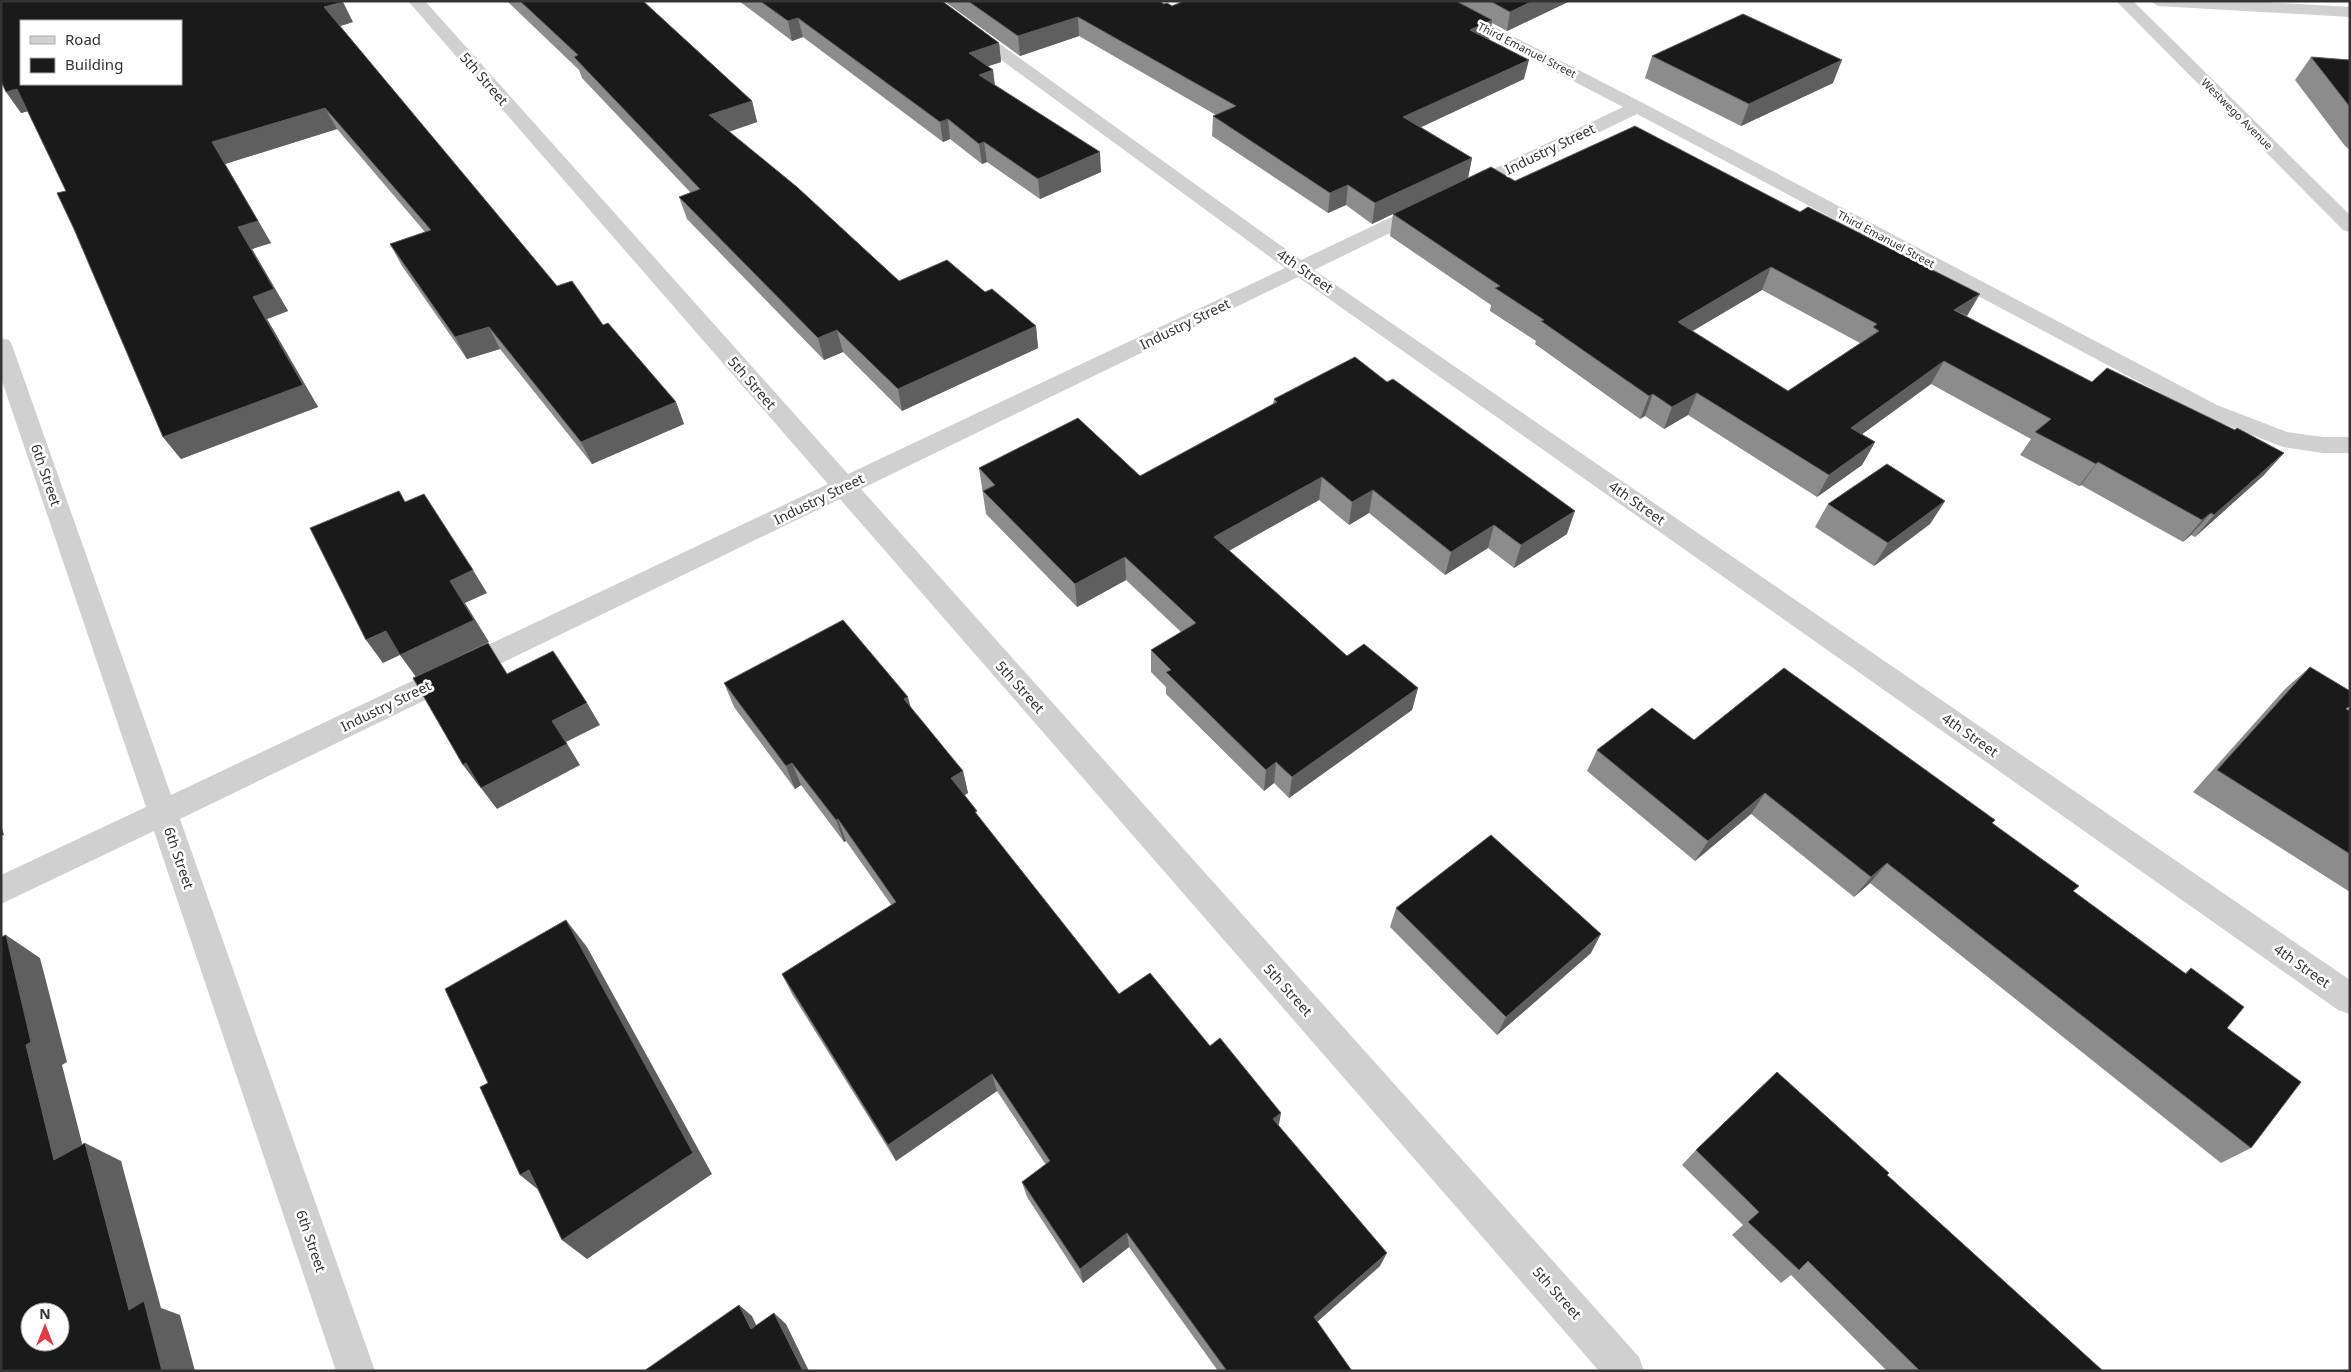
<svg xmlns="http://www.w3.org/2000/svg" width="2351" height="1372" viewBox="0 0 2351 1372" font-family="'Noto Sans',sans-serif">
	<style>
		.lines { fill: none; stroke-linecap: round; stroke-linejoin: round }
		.street { fill: #d0d0d0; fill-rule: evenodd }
		.wall { fill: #8c8c8c; fill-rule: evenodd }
		.shaded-wall { fill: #5f5f5f }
		.building { fill: #1a1a1a; stroke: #5f5f5f; fill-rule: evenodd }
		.labels { text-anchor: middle; stroke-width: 5; stroke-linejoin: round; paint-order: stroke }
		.far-street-label { font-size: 11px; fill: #333; stroke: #fff }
		.street-label { font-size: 14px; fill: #333; stroke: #fff }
	</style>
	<rect width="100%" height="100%" fill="#fff"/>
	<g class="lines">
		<g class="street">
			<path d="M 408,1 L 425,1 L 848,474 L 1285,268 L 921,1 L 940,1 L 1301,260 L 1417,205 L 1424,203 L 1431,205 L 1434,209 L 1431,213 L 1314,270 L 2350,980 L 2350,1014 L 2338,1010 L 1298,277 L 861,489 L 1639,1357 L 1644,1371 L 1599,1371 L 840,499 L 180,819 L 375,1371 L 336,1371 L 154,831 L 1,904 L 1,875 L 146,807 L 1,378 L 1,338 L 9,340 L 12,345 L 171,795 L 828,484 Z"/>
			<path d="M 1423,1 L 1444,1 L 1643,103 L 2217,405 L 2287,432 L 2323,437 L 2350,437 L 2350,453 L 2323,453 L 2283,447 L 2201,415 L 1637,114 L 1474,193 L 1467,195 L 1460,193 L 1457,189 L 1460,185 L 1623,107 L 1425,4 Z"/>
			<path d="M 2116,1 L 2133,1 L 2350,215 L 2350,232 L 2343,230 Z"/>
			<path d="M 2150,1 L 2247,1 L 2350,7 L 2350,17 L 2158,6 Z"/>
		</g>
	</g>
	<g class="wall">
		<path d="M 507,1 L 643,1 L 752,101 L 757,122 L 729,132 L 899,281 L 985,292 L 1036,326 L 1038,348 L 902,411 L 843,352 L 824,360 L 687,219 L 679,197 L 691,193 L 582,78 L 579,70 Z"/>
		<path d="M 739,1 L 942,1 L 999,43 L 1001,62 L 988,66 L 993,70 L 995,85 L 1101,172 L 1040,199 L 987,162 L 982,164 L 950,139 L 943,142 L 803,37 L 792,41 Z"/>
		<path d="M 944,1 L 1159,1 L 1164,4 L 1172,6 L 1184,1 L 1570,1 L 1507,31 L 1492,23 L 1489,39 L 1524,79 L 1421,127 L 1472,158 L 1468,178 L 1515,181 L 1966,316 L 2264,475 L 2195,537 L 2191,535 L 2183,542 L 2081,485 L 2079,486 L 2020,455 L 2031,439 L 1931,384 L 1862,434 L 1875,442 L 1862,465 L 1817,497 L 1688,415 L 1664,429 L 1645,416 L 1640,419 L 1535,344 L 1536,341 L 1490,311 L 1491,305 L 1390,236 L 1393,214 L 1372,224 L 1346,205 L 1328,213 L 1212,136 L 1213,116 L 1216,115 L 1079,36 L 1020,56 ZM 1762,290 L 1860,343 L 1788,391 L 1692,331 Z"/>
		<path d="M 353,22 L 340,26 L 557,286 L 603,325 L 676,402 L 684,424 L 592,464 L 500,349 L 467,359 L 402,266 L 390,244 L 425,232 L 337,129 L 225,164 L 271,243 L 252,249 L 288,311 L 267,319 L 318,407 L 181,459 L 163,437 L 66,191 L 28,111 L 21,113 L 1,81 Z"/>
		<path d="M 1652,56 L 1833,83 L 1741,126 L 1645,78 Z"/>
		<path d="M 2311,57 L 2350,60 L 2350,150 L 2345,146 L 2295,80 Z"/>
		<path d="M 1274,399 L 1567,534 L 1514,568 L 1488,548 L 1445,575 L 1369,513 L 1349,525 L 1319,500 L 1229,550 L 1347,656 L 1418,688 L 1412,710 L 1289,798 L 1274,783 L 1264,791 L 1166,694 L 1166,687 L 1151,672 L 1151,650 L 1181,632 L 1126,580 L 1077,607 L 986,514 L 979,468 L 1140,476 L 1273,404 Z"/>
		<path d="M 1945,501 L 1930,524 L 1874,566 L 1815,527 L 1828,504 Z"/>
		<path d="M 2310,667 L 2346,709 L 2350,711 L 2350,892 L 2193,792 L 2285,689 Z"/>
		<path d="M 724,683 L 911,708 L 963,771 L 968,793 L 965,795 L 979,817 L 1119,994 L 1210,1046 L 1281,1113 L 1278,1125 L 1380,1266 L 1317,1322 L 1352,1371 L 1218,1371 L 1129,1247 L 1083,1283 L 1027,1197 L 1022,1182 L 1046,1165 L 997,1091 L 896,1161 L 792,994 L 782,974 L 892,906 L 846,841 L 844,842 L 801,785 L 795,789 L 734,707 Z"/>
		<path d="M 1694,740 L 1992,823 L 2073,891 L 2185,973 L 2191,968 L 2227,1028 L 2251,1148 L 2221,1163 L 1870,883 L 1854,897 L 1751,814 L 1695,861 L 1587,771 L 1597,750 Z"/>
		<path d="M 1396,908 L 1591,953 L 1497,1035 L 1390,927 Z"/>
		<path d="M 1696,1150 L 1887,1175 L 2103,1371 L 1887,1371 L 1791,1275 L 1781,1283 L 1732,1235 L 1743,1225 L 1682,1165 Z"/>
	</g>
	<g class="shaded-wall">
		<path d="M 1533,1 L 1570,1 L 1507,31 L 1510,12 Z"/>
		<path d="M 343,2 L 353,22 L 334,28 L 324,7 Z"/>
		<path d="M 1078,17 L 1079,36 L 1020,56 L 1018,36 Z"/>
		<path d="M 798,18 L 803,37 L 792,41 L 788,21 Z"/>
		<path d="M 1492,20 L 1489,39 L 1470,30 Z"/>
		<path d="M 999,43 L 1001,62 L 971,72 L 969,53 Z"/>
		<path d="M 1529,60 L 1524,79 L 1400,137 L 1403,117 Z"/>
		<path d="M 1842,60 L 1833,83 L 1741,126 L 1749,104 Z"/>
		<path d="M 993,70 L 995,89 L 979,75 Z"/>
		<path d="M 17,89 L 33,110 L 21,113 L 6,92 Z"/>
		<path d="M 752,101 L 757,122 L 715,136 L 709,115 Z"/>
		<path d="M 325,108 L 337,129 L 225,164 L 271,243 L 252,249 L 288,311 L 267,319 L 318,407 L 181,459 L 163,437 L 253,297 L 238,227 L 212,142 Z"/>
		<path d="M 948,119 L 950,139 L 943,142 L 940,122 Z"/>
		<path d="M 984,142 L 987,162 L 982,164 L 979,144 Z"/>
		<path d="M 1100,152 L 1101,172 L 1040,199 L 1038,179 Z"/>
		<path d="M 1472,158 L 1468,178 L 1372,224 L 1375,203 Z"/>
		<path d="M 1348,185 L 1346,205 L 1328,213 L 1330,193 Z"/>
		<path d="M 1771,267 L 1762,290 L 1669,345 L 1678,322 Z"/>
		<path d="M 1980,294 L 1967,316 L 1954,310 Z"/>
		<path d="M 1036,326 L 1038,348 L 902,411 L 898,389 Z"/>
		<path d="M 489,327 L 500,349 L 467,359 L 455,337 Z"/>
		<path d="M 837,330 L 843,352 L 824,360 L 818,338 Z"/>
		<path d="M 1944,361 L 1931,384 L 1839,451 L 1851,428 Z"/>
		<path d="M 1697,393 L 1688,415 L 1664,429 L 1672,407 Z"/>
		<path d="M 1653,394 L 1645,416 L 1640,419 L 1649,396 Z"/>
		<path d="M 676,402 L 684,424 L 592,464 L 581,442 Z"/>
		<path d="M 1875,442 L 1862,465 L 1817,497 L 1829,475 Z"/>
		<path d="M 2284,453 L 2264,475 L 2195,537 L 2214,515 Z"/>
		<path d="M 2098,462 L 2081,485 L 2079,486 L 2096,464 Z"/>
		<path d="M 1322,477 L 1319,500 L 1213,560 L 1214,537 Z"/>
		<path d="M 1373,490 L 1369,513 L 1349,525 L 1352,502 Z"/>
		<path d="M 1945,501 L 1930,524 L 1874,566 L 1888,543 Z"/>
		<path d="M 1575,511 L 1567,534 L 1514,568 L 1521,545 Z"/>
		<path d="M 2211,513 L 2191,535 L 2183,542 L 2202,520 Z"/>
		<path d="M 1494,525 L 1488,548 L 1445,575 L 1451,552 Z"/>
		<path d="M 1125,557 L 1126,580 L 1077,607 L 1075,584 Z"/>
		<path d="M 473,570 L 487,593 L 465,603 L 489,642 L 416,677 L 400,655 L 383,663 L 366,640 L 386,631 L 450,581 Z"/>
		<path d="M 1418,688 L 1412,710 L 1289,798 L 1292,777 Z"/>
		<path d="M 908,697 L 914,720 L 904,699 Z"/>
		<path d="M 587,703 L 600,725 L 566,742 L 580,765 L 497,809 L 481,788 L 552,721 Z"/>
		<path d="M 1276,762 L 1274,783 L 1264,791 L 1266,770 Z"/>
		<path d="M 466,763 L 483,784 L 479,786 L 463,765 Z"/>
		<path d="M 792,763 L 801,785 L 795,789 L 786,766 Z"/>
		<path d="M 963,771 L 968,793 L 957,800 L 951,778 Z"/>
		<path d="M 1765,793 L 1751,814 L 1695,861 L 1708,841 Z"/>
		<path d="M 838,819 L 846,841 L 844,842 L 836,820 Z"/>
		<path d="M 1,825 L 4,835 L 1,836 Z"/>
		<path d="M 1887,863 L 1870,883 L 1854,897 L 1871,877 Z"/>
		<path d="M 566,920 L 587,947 L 712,1174 L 587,1259 L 562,1240 Z"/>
		<path d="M 1601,934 L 1591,953 L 1497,1035 L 1506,1017 Z"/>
		<path d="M 6,935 L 40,958 L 67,1062 L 62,1065 L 91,1178 L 54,1160 L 26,1045 Z"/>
		<path d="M 992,1074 L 997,1091 L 896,1161 L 888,1145 Z"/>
		<path d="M 1281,1113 L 1278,1130 L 1273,1119 Z"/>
		<path d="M 85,1143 L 121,1161 L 161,1308 L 180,1315 L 195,1371 L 162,1371 L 129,1310 Z"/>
		<path d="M 529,1170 L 546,1196 L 520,1175 Z"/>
		<path d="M 1127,1233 L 1129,1247 L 1083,1283 L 1080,1269 Z"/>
		<path d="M 1387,1253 L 1380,1266 L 1309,1329 L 1314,1317 Z"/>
		<path d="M 739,1305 L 752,1316 L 763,1340 L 751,1329 Z"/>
		<path d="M 774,1313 L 786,1324 L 809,1371 L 803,1371 Z"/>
	</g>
	<g class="building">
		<path d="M 1,1 L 343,1 L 343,2 L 324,7 L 557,286 L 572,281 L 603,325 L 608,323 L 676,402 L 581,442 L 489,327 L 455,337 L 390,244 L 431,230 L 325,108 L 212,142 L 258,221 L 238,227 L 274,289 L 253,297 L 303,385 L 163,437 L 74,229 L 57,193 L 66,191 L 17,89 L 6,92 L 1,81 ZM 21,21 L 181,21 L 181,84 L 21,84 Z"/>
		<path d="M 520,1 L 643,1 L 752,101 L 709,115 L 797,187 L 899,281 L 947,260 L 985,292 L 992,289 L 1036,326 L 898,389 L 837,330 L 818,338 L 679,197 L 700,189 L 574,57 L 578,55 Z"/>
		<path d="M 760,1 L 942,1 L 999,43 L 969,53 L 993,70 L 979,75 L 1100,152 L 1038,179 L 984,142 L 979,144 L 948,119 L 940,122 L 798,18 L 788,21 Z"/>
		<path d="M 968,1 L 1159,1 L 1164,4 L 1167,3 L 1172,6 L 1184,1 L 1456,1 L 1492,20 L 1470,30 L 1529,60 L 1403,117 L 1472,158 L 1375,203 L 1348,185 L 1330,193 L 1213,116 L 1236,106 L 1078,17 L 1018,36 Z"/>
		<path d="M 1490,1 L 1533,1 L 1510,12 Z"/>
		<path d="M 1743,14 L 1842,60 L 1749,104 L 1652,56 Z"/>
		<path d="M 2311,57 L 2350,60 L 2350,107 Z"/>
		<path d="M 1635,126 L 1800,212 L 1808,207 L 1980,294 L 1954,310 L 2092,382 L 2107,368 L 2235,430 L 2237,428 L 2284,453 L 2214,515 L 2211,513 L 2202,520 L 2098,462 L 2096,464 L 2035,432 L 2051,419 L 1944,361 L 1851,428 L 1875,442 L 1829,475 L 1697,393 L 1672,407 L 1653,394 L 1649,396 L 1541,321 L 1544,320 L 1495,288 L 1500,286 L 1393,214 L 1491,167 L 1515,181 ZM 1771,267 L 1877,324 L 1873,327 L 1879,331 L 1788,391 L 1678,322 Z"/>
		<path d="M 1355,357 L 1387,382 L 1393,379 L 1575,511 L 1521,545 L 1494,525 L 1451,552 L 1373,490 L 1352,502 L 1322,477 L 1214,537 L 1347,656 L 1364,644 L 1418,688 L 1292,777 L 1276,762 L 1266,770 L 1166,672 L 1171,670 L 1151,650 L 1196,623 L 1125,557 L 1075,584 L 983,491 L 995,485 L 979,468 L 1078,418 L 1140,476 L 1277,402 L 1274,399 Z"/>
		<path d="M 1887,464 L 1945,501 L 1888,543 L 1828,504 Z"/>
		<path d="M 399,491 L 405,502 L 424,494 L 473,570 L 450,581 L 474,620 L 400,655 L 386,631 L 366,640 L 310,528 Z"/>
		<path d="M 843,620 L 908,697 L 904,699 L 963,771 L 951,778 L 977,811 L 975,812 L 1119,994 L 1150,973 L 1210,1046 L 1220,1038 L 1281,1113 L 1273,1119 L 1387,1253 L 1314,1317 L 1352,1371 L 1227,1371 L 1127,1233 L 1080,1269 L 1022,1182 L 1050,1161 L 992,1074 L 888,1145 L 782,974 L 896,902 L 838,819 L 836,820 L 792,763 L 786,766 L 724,683 Z"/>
		<path d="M 488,643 L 507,674 L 553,651 L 587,703 L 552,721 L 567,744 L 481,788 L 466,763 L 463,765 L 413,678 Z"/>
		<path d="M 2310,667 L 2350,691 L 2350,706 L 2346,709 L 2350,711 L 2350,854 L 2217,770 Z"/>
		<path d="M 1784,668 L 1995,820 L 1992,823 L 2079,886 L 2073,891 L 2186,974 L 2191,968 L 2244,1007 L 2227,1028 L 2301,1082 L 2251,1148 L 1887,863 L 1871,877 L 1765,793 L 1708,841 L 1597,750 L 1652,708 L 1694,740 Z"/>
		<path d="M 1491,835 L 1601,934 L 1506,1017 L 1396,908 Z"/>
		<path d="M 566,920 L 693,1153 L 562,1240 L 529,1170 L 520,1175 L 480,1087 L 488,1083 L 445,989 Z"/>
		<path d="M 6,935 L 31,1042 L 26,1045 L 54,1160 L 85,1143 L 129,1310 L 144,1301 L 162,1371 L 1,1371 L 1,937 ZM 30,1312 L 60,1312 L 60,1342 L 30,1342 Z"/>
		<path d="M 1777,1072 L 1889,1173 L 1887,1175 L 2103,1371 L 1920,1371 L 1808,1261 L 1799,1270 L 1748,1222 L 1759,1212 L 1696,1150 Z"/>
		<path d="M 739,1305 L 751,1329 L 774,1313 L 803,1371 L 644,1371 Z"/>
	</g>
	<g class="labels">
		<g class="far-street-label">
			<text transform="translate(1527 50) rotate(27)" y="4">Third Emanuel Street</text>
			<text transform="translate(2237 114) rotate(45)" y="4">Westwego Avenue</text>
			<text transform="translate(1886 239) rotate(28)" y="4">Third Emanuel Street</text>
		</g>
		<g class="street-label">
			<text transform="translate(484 79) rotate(49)" y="5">5th Street</text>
			<text transform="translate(1550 149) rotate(-26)" y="5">Industry Street</text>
			<text transform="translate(1305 271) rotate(35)" y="5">4th Street</text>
			<text transform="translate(1185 324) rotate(-26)" y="5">Industry Street</text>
			<text transform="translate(752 383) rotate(49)" y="5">5th Street</text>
			<text transform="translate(46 475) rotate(71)" y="5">6th Street</text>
			<text transform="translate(819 499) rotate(-26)" y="5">Industry Street</text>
			<text transform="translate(1637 503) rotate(35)" y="5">4th Street</text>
			<text transform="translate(1020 687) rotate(48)" y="5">5th Street</text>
			<text transform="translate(386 706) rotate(-26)" y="5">Industry Street</text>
			<text transform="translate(1970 735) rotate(35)" y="5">4th Street</text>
			<text transform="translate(179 858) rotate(71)" y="5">6th Street</text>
			<text transform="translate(2302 966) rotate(35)" y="5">4th Street</text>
			<text transform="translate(1288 990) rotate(48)" y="5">5th Street</text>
			<text transform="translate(311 1241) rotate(71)" y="5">6th Street</text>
			<text transform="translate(1557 1293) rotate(48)" y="5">5th Street</text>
		</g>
	</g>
	<rect width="2351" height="1372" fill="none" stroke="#333333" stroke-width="5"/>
	<rect x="20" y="20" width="162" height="65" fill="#ffffff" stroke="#adadad"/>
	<rect x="30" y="36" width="25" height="8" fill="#d0d0d0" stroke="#adadad"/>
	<text x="65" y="45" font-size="15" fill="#333333">Road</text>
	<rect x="30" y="58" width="25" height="15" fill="#1a1a1a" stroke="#adadad"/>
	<text x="65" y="70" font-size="15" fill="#333333">Building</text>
	<g transform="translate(45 1327)"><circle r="24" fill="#ffffff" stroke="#adadad"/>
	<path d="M0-4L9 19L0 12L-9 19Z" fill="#e63946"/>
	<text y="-8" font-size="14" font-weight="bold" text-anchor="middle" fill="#333333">N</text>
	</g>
</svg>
